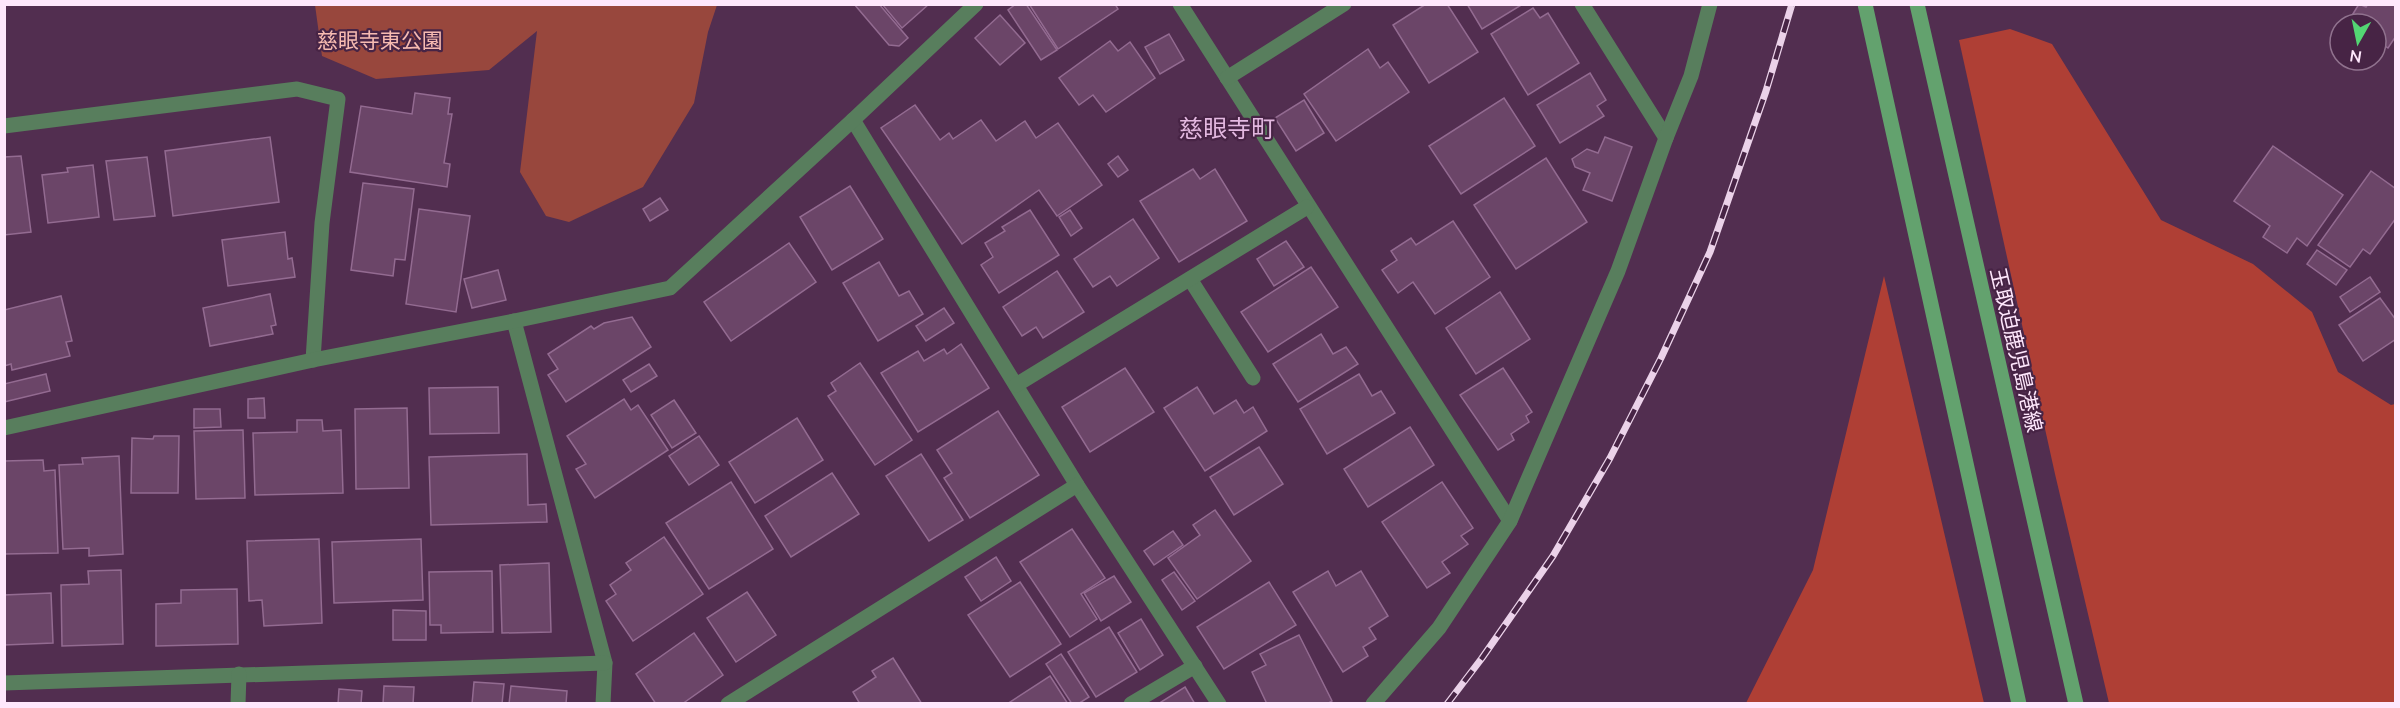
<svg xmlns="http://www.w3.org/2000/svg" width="2400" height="708" viewBox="0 0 2400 708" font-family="'Nunito Sans','Noto Sans JP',sans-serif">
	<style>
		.green { fill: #98473d }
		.forest { fill: #af3f35 }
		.building { fill: #6b4568; stroke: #936b91; stroke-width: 1.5 }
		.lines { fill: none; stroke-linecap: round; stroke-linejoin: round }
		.minor { stroke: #587e5d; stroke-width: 15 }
		.secondary { stroke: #63a26e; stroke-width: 15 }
		.rail-casing { stroke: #ebd2e9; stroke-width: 7 }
		.rail { stroke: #472445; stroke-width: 4.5; stroke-dasharray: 14; stroke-linecap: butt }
		.labels { text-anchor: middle; stroke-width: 4.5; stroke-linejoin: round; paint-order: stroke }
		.park-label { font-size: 21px; fill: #f7bbb1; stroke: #472445 }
		.street-label { font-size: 21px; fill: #fee7fc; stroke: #472445 }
		.quarter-label { font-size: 24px; fill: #e3b8e0; stroke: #472445 }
	</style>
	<rect width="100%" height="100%" fill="#522e50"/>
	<path class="green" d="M 315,5 L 315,4 L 717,5 L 708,32 L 694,103 L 643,187 L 569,222 L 546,216 L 520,172 L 537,31 L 489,70 L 376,79 L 322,56 Z"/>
	<g class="forest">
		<path d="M 2010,29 L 2052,44 L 2161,220 L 2253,264 L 2312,312 L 2338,372 L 2391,405 L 2395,404 L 2395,703 L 2109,703 L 2055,474 L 1959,40 Z"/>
		<path d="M 1884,276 L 1984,703 L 1746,703 L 1813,570 Z"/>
	</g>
	<g class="building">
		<path d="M 854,4 L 879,4 L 908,38 L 899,46 L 889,45 Z"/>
		<path d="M 882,4 L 929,4 L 902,28 Z"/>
		<path d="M 1016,4 L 1026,4 L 1057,50 L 1041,60 L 1008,10 Z"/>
		<path d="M 1029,4 L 1115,4 L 1118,9 L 1058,49 Z"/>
		<path d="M 1426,4 L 1447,4 L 1478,52 L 1429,83 L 1393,25 Z"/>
		<path d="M 1467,4 L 1523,4 L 1482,29 Z"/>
		<path d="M 2359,4 L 2366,7 L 2368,4 L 2392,4 L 2396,7 L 2396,36 L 2388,48 L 2376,40 L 2376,24 L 2352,24 L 2348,22 Z"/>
		<path d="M 1533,8 L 1540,18 L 1548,13 L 1579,63 L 1528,95 L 1491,34 Z"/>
		<path d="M 1000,15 L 1025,43 L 1000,65 L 975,38 Z"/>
		<path d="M 1169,34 L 1184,60 L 1160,74 L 1145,47 Z"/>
		<path d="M 1110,41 L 1118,51 L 1130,42 L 1155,78 L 1106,112 L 1093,95 L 1079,105 L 1059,78 Z"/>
		<path d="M 1368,49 L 1380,68 L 1388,62 L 1409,92 L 1336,141 L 1304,94 Z"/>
		<path d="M 1590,73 L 1606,100 L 1597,106 L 1604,116 L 1560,143 L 1537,105 Z"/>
		<path d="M 415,93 L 450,98 L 448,114 L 452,114 L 444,163 L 450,164 L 447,187 L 350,172 L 361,106 L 412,114 Z"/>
		<path d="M 1504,98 L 1535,146 L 1461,194 L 1429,146 Z"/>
		<path d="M 1304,100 L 1324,133 L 1296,151 L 1275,118 Z"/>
		<path d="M 915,105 L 940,140 L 949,133 L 953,139 L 981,120 L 996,141 L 1025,121 L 1036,138 L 1058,123 L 1102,185 L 1057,216 L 1039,190 L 962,244 L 881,128 Z"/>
		<path d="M 270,137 L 279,202 L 173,216 L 165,151 Z"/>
		<path d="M 1605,137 L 1632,147 L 1612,201 L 1583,190 L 1590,173 L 1575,167 L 1572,159 L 1587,149 L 1598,153 Z"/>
		<path d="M 2273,146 L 2343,195 L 2307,246 L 2297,238 L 2287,253 L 2263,237 L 2270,226 L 2234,201 Z"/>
		<path d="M 21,156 L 31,232 L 4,235 L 4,157 Z"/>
		<path d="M 1118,156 L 1128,170 L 1118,177 L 1108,164 Z"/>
		<path d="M 147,157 L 155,216 L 114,220 L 106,161 Z"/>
		<path d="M 1546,158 L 1587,222 L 1516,269 L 1474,205 Z"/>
		<path d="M 93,165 L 99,217 L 48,223 L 42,175 L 68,172 L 67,168 Z"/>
		<path d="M 1193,169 L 1200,179 L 1215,169 L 1247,221 L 1179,262 L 1140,201 Z"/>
		<path d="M 2371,171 L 2396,189 L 2396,218 L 2370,254 L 2363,249 L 2350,267 L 2318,245 Z"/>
		<path d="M 363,183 L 414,189 L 405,260 L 395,259 L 393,276 L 351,270 Z"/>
		<path d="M 850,186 L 883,239 L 832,270 L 800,217 Z"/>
		<path d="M 660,198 L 668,210 L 650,221 L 643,209 Z"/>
		<path d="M 419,209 L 470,216 L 456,312 L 406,304 Z"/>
		<path d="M 1030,210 L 1059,255 L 999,293 L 981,265 L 993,257 L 985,243 L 1005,231 L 1002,227 Z"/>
		<path d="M 1070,210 L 1082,228 L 1071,236 L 1059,217 Z"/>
		<path d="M 1133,219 L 1159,258 L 1117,286 L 1110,276 L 1093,287 L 1074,259 Z"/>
		<path d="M 1453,221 L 1490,277 L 1435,314 L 1413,282 L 1398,293 L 1382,270 L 1397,260 L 1391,251 L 1411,238 L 1416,245 Z"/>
		<path d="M 285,232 L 288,259 L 292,258 L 295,277 L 228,286 L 222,240 Z"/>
		<path d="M 1286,241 L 1304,267 L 1274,286 L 1257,259 Z"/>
		<path d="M 789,243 L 816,282 L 731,341 L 704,302 Z"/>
		<path d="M 2317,250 L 2347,270 L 2336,285 L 2307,264 Z"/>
		<path d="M 879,262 L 899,296 L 909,291 L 923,314 L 878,341 L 843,283 Z"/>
		<path d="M 1311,267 L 1338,307 L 1268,352 L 1241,312 Z"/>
		<path d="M 498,270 L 506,300 L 472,308 L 464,279 Z"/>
		<path d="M 1057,271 L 1084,312 L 1043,338 L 1036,327 L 1022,336 L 1003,307 Z"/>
		<path d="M 2370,277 L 2380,292 L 2350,312 L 2340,297 Z"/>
		<path d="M 1500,292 L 1530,339 L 1476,374 L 1446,328 Z"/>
		<path d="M 270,294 L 276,325 L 271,326 L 273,334 L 210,346 L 203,308 Z"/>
		<path d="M 61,296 L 72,341 L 66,342 L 70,356 L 12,370 L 11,364 L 4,366 L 4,310 Z"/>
		<path d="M 2380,298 L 2396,320 L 2396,339 L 2363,361 L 2339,325 Z"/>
		<path d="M 944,308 L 954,323 L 926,341 L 916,326 Z"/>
		<path d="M 632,317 L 651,347 L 566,402 L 548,375 L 558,369 L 548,354 L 591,326 L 594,329 L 604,323 Z"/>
		<path d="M 1321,334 L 1333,354 L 1346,347 L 1358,364 L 1298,402 L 1273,364 Z"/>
		<path d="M 961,344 L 989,388 L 918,432 L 881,373 L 918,351 L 924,361 L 944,349 L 947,354 Z"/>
		<path d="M 860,363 L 912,440 L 875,465 L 828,396 L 836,391 L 831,383 Z"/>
		<path d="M 649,364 L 657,376 L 631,392 L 623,380 Z"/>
		<path d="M 1125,368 L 1154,412 L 1090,452 L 1062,407 Z"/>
		<path d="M 1503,368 L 1532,412 L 1526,416 L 1529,422 L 1511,434 L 1514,440 L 1498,450 L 1460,395 Z"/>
		<path d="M 46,374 L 50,391 L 4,402 L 4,384 Z"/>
		<path d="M 1359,374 L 1372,396 L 1381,391 L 1395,413 L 1327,454 L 1300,409 Z"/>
		<path d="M 498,387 L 499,433 L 430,434 L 429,388 Z"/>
		<path d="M 1197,387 L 1214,414 L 1236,400 L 1244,413 L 1253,407 L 1267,431 L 1205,471 L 1164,408 Z"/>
		<path d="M 264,398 L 265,418 L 248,418 L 248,399 Z"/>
		<path d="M 624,399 L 631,410 L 638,405 L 668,450 L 595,498 L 576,469 L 586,464 L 567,436 Z"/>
		<path d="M 674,400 L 696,433 L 672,448 L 651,415 Z"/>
		<path d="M 407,408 L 409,488 L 356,489 L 355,409 Z"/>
		<path d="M 194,409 L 220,409 L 221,427 L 194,428 Z"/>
		<path d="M 998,411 L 1039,475 L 970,518 L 944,478 L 952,473 L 937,450 Z"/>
		<path d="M 797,418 L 823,460 L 755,503 L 729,462 Z"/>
		<path d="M 297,420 L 322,420 L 323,431 L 341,430 L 343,493 L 255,495 L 253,433 L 297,432 Z"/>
		<path d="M 1410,427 L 1434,465 L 1368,507 L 1344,469 Z"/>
		<path d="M 243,430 L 245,498 L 196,499 L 194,431 Z"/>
		<path d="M 154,436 L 179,436 L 178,493 L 131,493 L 132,438 L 153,439 Z"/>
		<path d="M 699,436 L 719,465 L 689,485 L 669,456 Z"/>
		<path d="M 1259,447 L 1283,484 L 1234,515 L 1210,477 Z"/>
		<path d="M 527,454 L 528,505 L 546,504 L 547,522 L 431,525 L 429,457 Z"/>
		<path d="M 921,454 L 963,520 L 929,541 L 886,476 Z"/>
		<path d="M 119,456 L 123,554 L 89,556 L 89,548 L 63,549 L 59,465 L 83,464 L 82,458 Z"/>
		<path d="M 43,460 L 44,471 L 55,470 L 58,553 L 4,554 L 4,461 Z"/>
		<path d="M 832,473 L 859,514 L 791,557 L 765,516 Z"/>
		<path d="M 731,482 L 773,549 L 709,589 L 666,523 Z"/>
		<path d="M 1442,482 L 1473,528 L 1461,536 L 1468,544 L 1442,562 L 1450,573 L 1427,588 L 1382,522 Z"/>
		<path d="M 1215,510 L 1251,561 L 1197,599 L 1168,558 L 1200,535 L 1193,525 Z"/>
		<path d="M 1072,529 L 1105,578 L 1081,594 L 1097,619 L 1070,637 L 1020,562 Z"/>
		<path d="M 1173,531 L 1183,545 L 1154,565 L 1144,551 Z"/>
		<path d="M 664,537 L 703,594 L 633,641 L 606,601 L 616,594 L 610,585 L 631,570 L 626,563 Z"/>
		<path d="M 319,539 L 322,623 L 264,626 L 262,600 L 249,601 L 247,541 Z"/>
		<path d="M 421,539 L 423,600 L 334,603 L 332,542 Z"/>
		<path d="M 996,557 L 1011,581 L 981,601 L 965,577 Z"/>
		<path d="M 549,563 L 551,632 L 502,633 L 500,565 Z"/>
		<path d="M 121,570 L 123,644 L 62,646 L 61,585 L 89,584 L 88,571 Z"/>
		<path d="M 492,571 L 493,632 L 441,633 L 441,625 L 430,625 L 429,572 Z"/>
		<path d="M 1328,571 L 1336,586 L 1361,571 L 1388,616 L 1369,628 L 1376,639 L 1363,647 L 1368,656 L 1343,672 L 1293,592 Z"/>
		<path d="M 1174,572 L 1195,601 L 1182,610 L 1162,580 Z"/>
		<path d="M 1114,576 L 1131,602 L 1101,621 L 1084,593 Z"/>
		<path d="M 1020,582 L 1061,644 L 1010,677 L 968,615 Z"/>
		<path d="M 1269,582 L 1296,625 L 1224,669 L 1197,627 Z"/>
		<path d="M 237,589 L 238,644 L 156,646 L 156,604 L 181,603 L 181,590 Z"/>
		<path d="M 747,592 L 776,635 L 736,662 L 707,618 Z"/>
		<path d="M 51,593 L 53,643 L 4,645 L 4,595 Z"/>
		<path d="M 393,610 L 426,611 L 426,640 L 393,640 Z"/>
		<path d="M 1141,619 L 1163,655 L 1140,670 L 1118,633 Z"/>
		<path d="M 1109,627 L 1137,672 L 1096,697 L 1068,652 Z"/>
		<path d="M 694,633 L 723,675 L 682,704 L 656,704 L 636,674 Z"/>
		<path d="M 1299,635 L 1332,701 L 1327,704 L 1267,704 L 1252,672 L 1266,665 L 1260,654 Z"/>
		<path d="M 1061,654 L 1089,697 L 1078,704 L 1072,704 L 1046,664 Z"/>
		<path d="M 893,658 L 922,704 L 860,704 L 853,692 L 876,677 L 872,671 Z"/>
		<path d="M 1050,676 L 1068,704 L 1007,704 Z"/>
		<path d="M 474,682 L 504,684 L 502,704 L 472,704 Z"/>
		<path d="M 384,686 L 414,687 L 413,704 L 383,704 Z"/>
		<path d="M 511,686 L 567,691 L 566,704 L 509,704 Z"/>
		<path d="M 1185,687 L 1195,704 L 1162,704 L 1161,702 Z"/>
		<path d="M 339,689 L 362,691 L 361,704 L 338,704 Z"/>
	</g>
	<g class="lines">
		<g class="minor">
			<path d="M 1180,4 L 1510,521"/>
			<path d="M 1582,4 L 1666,138"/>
			<path d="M 1227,78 L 1344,4"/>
			<path d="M 853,120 L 1077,485 L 1219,704"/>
			<path d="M 4,126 L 297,89 L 338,99 L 322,223 L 313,360"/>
			<path d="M 1190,279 L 1253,378"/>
			<path d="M 514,321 L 605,663 L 603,704"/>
			<path d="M 1016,385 L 1307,207"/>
			<path d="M 4,428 L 313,360 L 514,321 L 670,288 L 853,120 L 976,4"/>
			<path d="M 4,683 L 605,663"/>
			<path d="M 238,704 L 239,674"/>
			<path d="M 728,704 L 1077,485"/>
			<path d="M 1131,704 L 1195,666"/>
			<path d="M 1373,704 L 1439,628 L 1510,521 L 1618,271 L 1666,138 L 1691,76 L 1710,4"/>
		</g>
		<g class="secondary">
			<path d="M 1865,4 L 2019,704"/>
			<path d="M 1917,4 L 2076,704"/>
		</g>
		<g class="rail-casing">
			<path id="rail" d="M 1447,704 L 1482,658 L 1553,556 L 1610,458 L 1661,358 L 1710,252 L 1766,91 L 1792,4"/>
		</g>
		<use href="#rail" class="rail"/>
	</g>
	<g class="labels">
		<g class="park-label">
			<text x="380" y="48">慈眼寺東公園</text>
		</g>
		<g class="street-label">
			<text transform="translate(2016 350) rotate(77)" y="7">玉取迫鹿児島港線</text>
		</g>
		<g class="quarter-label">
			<text x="1227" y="137">慈眼寺町</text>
		</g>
	</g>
	<rect width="2400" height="708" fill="none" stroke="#fee7fc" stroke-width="12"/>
	<g transform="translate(2358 42) rotate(189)"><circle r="28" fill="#472445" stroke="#90728e" stroke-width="1.5"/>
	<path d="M0-4.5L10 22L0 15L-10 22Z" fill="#53d673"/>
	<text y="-9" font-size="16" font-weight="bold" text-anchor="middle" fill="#fee7fc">N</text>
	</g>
</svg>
